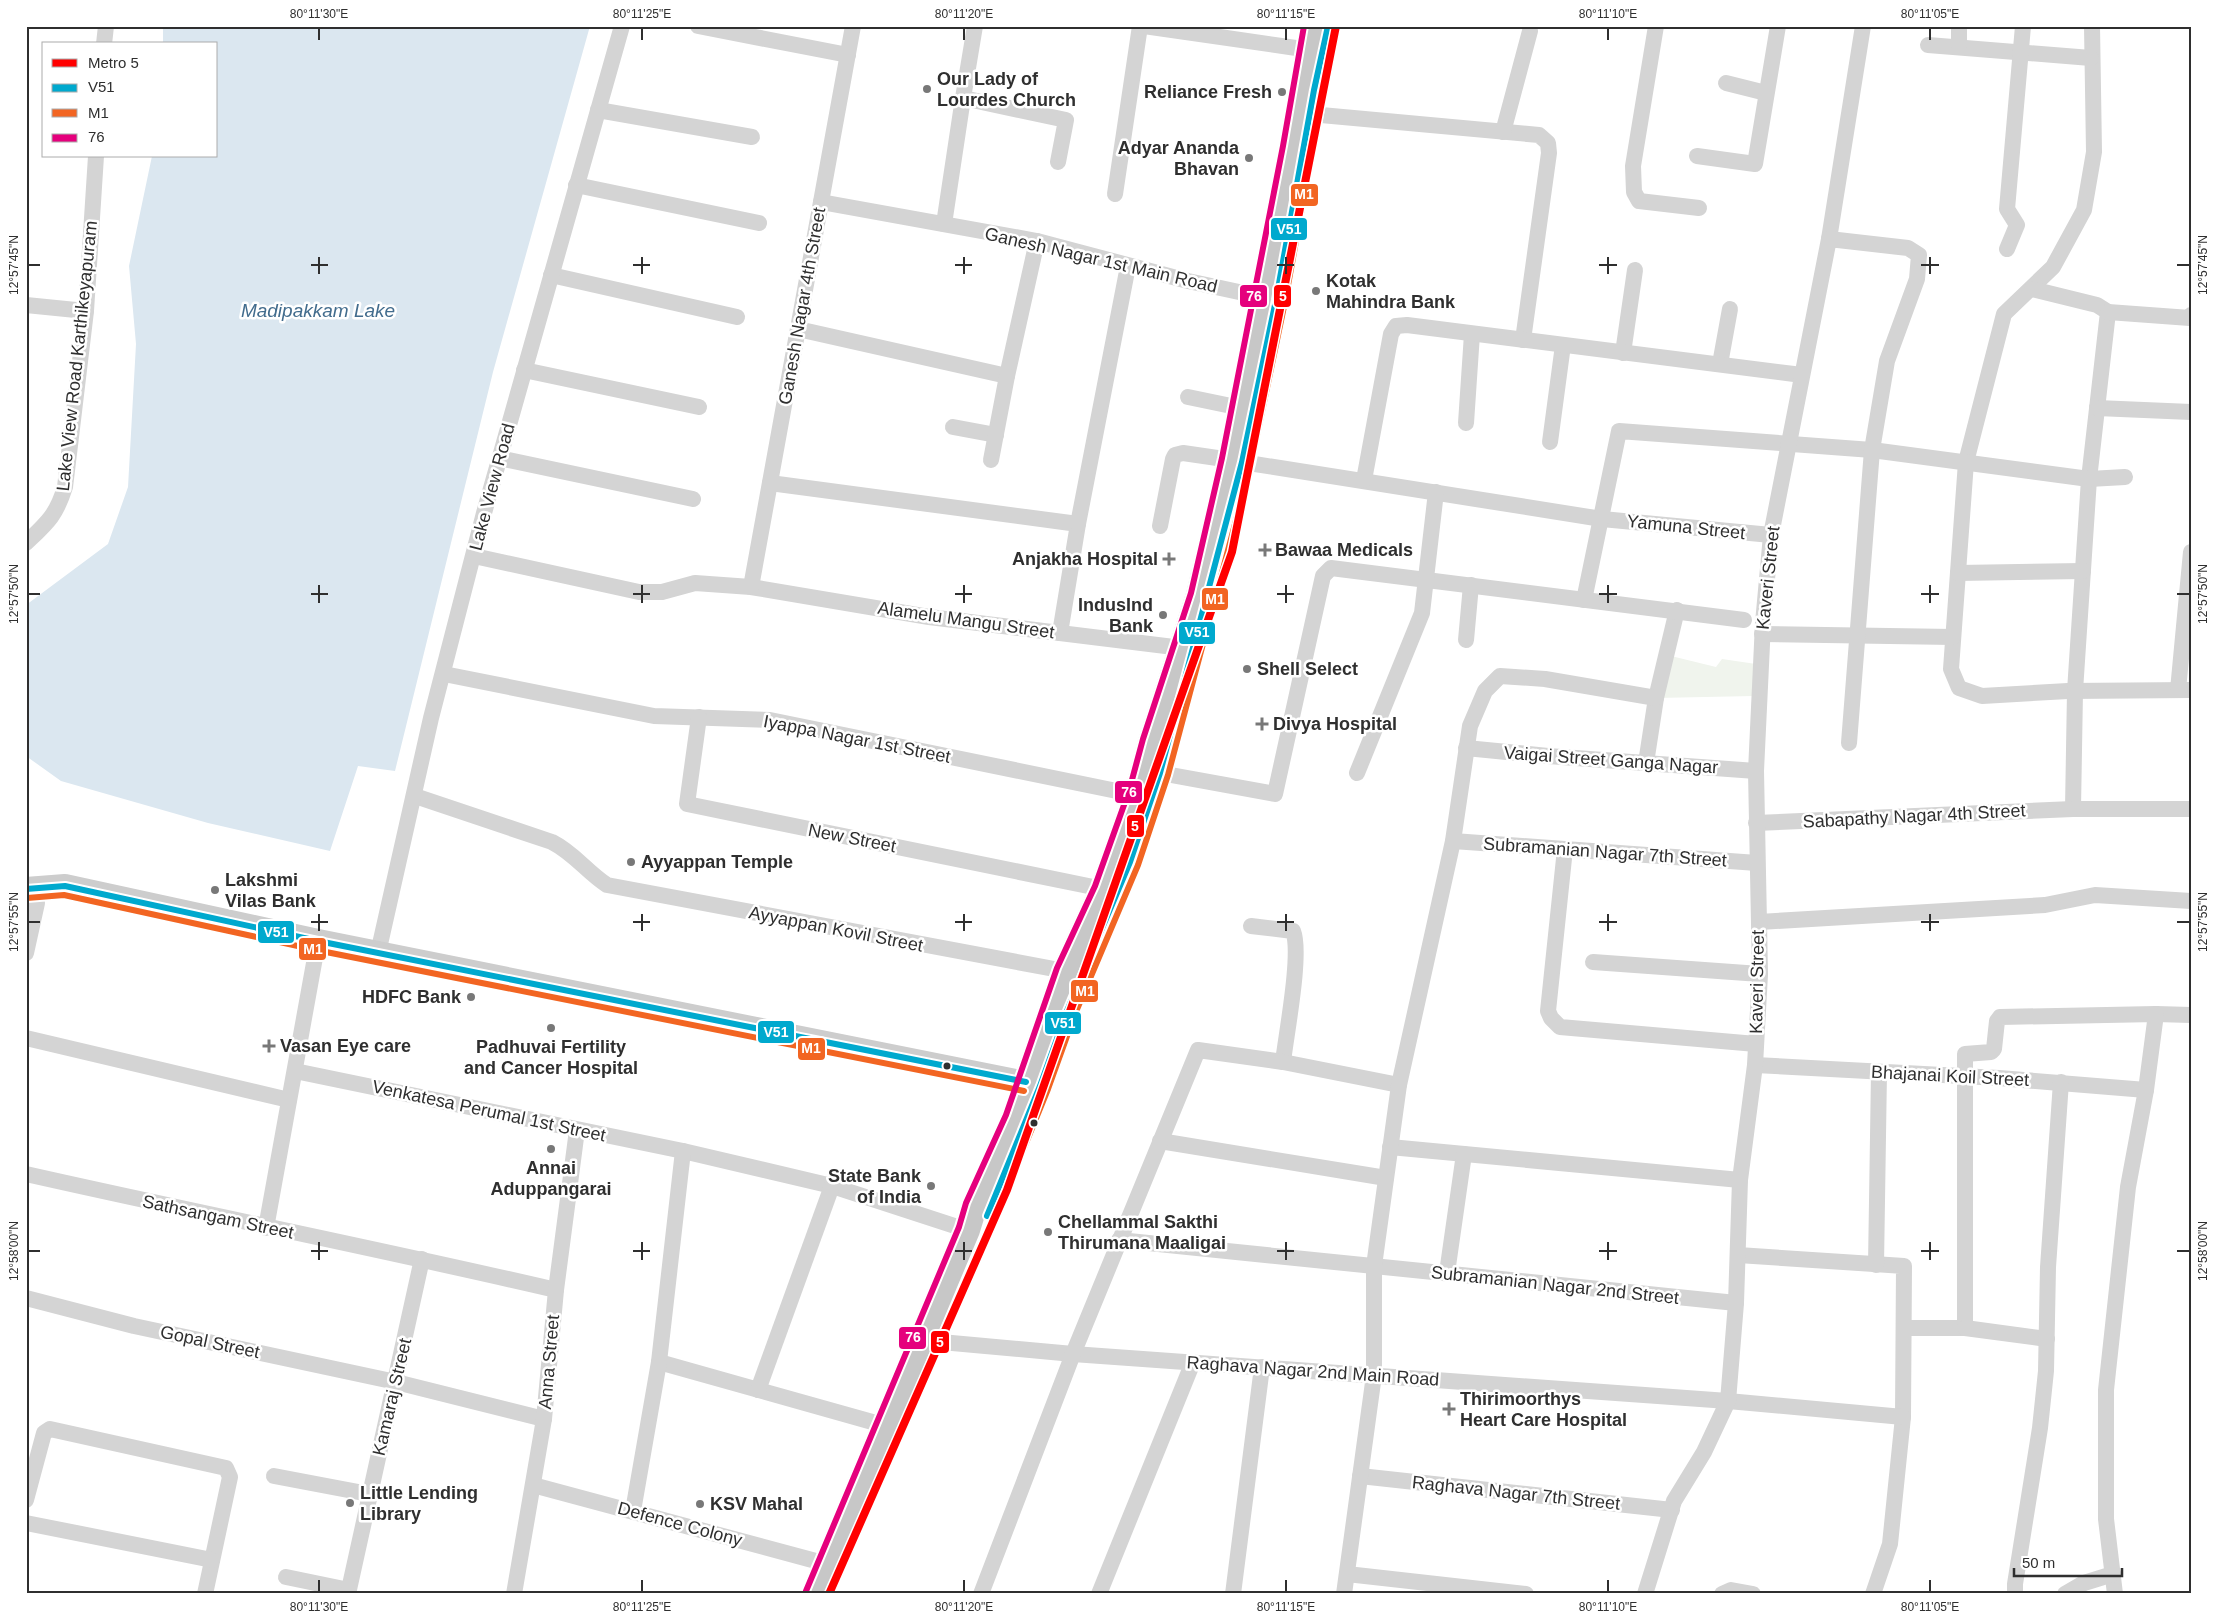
<svg xmlns="http://www.w3.org/2000/svg" width="2217" height="1620" viewBox="0 0 2217 1620" font-family="Arial,sans-serif">
	<style>
		.green { fill: #f0f4ed }
		.water { fill: #dbe7f0 }
		.lines { fill: none; stroke-linecap: round; stroke-linejoin: round }
		.minor { stroke: #d4d4d4; stroke-width: 16 }
		.secondary { stroke: #cdcdcd; stroke-width: 24 }
		.primary { stroke: #c7c7c7; stroke-width: 26 }
		.bus-1-casing { stroke: #fff; stroke-width: 10 }
		.bus-2-casing { stroke: #fff; stroke-width: 10 }
		.bus-3-casing { stroke: #fff; stroke-width: 10 }
		.bus-1 { stroke: #00a9ce; stroke-width: 6 }
		.bus-2 { stroke: #f26522; stroke-width: 6 }
		.bus-3 { stroke: #e5007d; stroke-width: 6 }
		.metro-1-casing { stroke: #fff; stroke-width: 11 }
		.metro-1 { stroke: #f00; stroke-width: 8 }
		.ticks { fill: none; stroke: #2f2f2f; stroke-width: 2 }
		.poi-dot { fill: #787878; stroke: #fff; stroke-width: 2 }
		.bus-dot { fill: #2f2f2f; stroke: #fff; stroke-width: 2 }
		.labels { text-anchor: middle; stroke-width: 5; stroke-linejoin: round; paint-order: stroke }
		.poi-label { font-size: 18px; font-weight: bold; fill: #2f2f2f; stroke: #fff; text-anchor: start }
		.street-label { font-size: 18px; fill: #2f2f2f; stroke: #fff }
		.water-label { font-size: 19px; font-style: italic; fill: #426c8d; stroke: #fff }
		.line-badge { stroke: #fff; stroke-width: 2 }
		.badge-label { font-size: 14px; text-anchor: middle; font-weight: bold; fill: #fff }
		.neatline { fill: none; stroke: #2f2f2f; stroke-width: 2 }
		.ticks-label { font-size: 12px; text-anchor: middle; fill: #2f2f2f }
	</style>
	<rect width="100%" height="100%" fill="#fff"/>
	<path class="green" d="M 1667,655 L 1716,667 L 1722,659 L 1756,664 L 1754,696 L 1656,698 Z"/>
	<path class="water" d="M 163,26 L 590,26 L 493,372 L 395,771 L 358,766 L 330,851 L 208,823 L 61,781 L 26,756 L 26,605 L 108,544 L 128,487 L 136,344 L 129,266 L 152,156 L 216,156 L 216,44 L 163,44 Z"/>
	<g class="lines">
		<g class="minor">
			<path d="M 698,26 L 848,55"/>
			<path d="M 1144,26 L 1310,50"/>
			<path d="M 1656,26 L 1633,166 L 1634,192 L 1639,201 L 1699,208"/>
			<path d="M 2092,26 L 2094,152 L 2084,210 L 2053,267 L 2004,314 L 1966,462 L 1951,669 L 1959,688 L 1982,696 L 2068,691 L 2191,690"/>
			<path d="M 104,44 L 106,26"/>
			<path d="M 1928,45 L 2091,58"/>
			<path d="M 1959,47 L 1959,26"/>
			<path d="M 1726,83 L 1766,93"/>
			<path d="M 963,98 L 975,26"/>
			<path d="M 598,110 L 752,137"/>
			<path d="M 1310,114 L 1539,135 L 1548,143 L 1549,153 L 1523,340"/>
			<path d="M 1503,132 L 1530,31"/>
			<path d="M 1697,156 L 1755,164 L 1778,26"/>
			<path d="M 576,185 L 759,223"/>
			<path d="M 1115,194 L 1140,26"/>
			<path d="M 821,202 L 1037,241 L 1188,281 L 1276,300"/>
			<path d="M 944,224 L 963,98 L 1066,120 L 1058,162"/>
			<path d="M 1829,239 L 1863,26"/>
			<path d="M 2007,249 L 2017,225 L 2007,209 L 2023,26"/>
			<path d="M 551,275 L 737,317"/>
			<path d="M 2032,289 L 2097,305 L 2108,312 L 2089,479 L 2075,691 L 2073,809 L 2191,809"/>
			<path d="M 26,305 L 86,311"/>
			<path d="M 2108,312 L 2190,318 L 2191,315"/>
			<path d="M 798,329 L 1007,376 L 1037,241"/>
			<path d="M 1623,353 L 1635,270"/>
			<path d="M 1720,364 L 1730,309"/>
			<path d="M 524,370 L 699,407"/>
			<path d="M 1188,397 L 1241,408"/>
			<path d="M 2097,408 L 2191,412"/>
			<path d="M 1466,423 L 1472,334"/>
			<path d="M 953,427 L 996,435"/>
			<path d="M 1550,442 L 1563,345"/>
			<path d="M 499,458 L 693,499"/>
			<path d="M 991,460 L 1007,376"/>
			<path d="M 1242,462 L 1602,519 L 1771,535"/>
			<path d="M 1364,480 L 1391,334 L 1396,326 L 1407,325 L 1802,375"/>
			<path d="M 770,483 L 1078,524 L 1060,633"/>
			<path d="M 1078,524 L 1128,266"/>
			<path d="M 1160,526 L 1173,459 L 1175,455 L 1183,453 L 1231,460"/>
			<path d="M 26,543 C 47,523 56,516 65,487 L 86,311 L 96,156"/>
			<path d="M 474,556 L 639,592 L 662,592 L 695,583 L 751,587 L 929,617 L 1182,648"/>
			<path d="M 1958,573 L 2083,571"/>
			<path d="M 751,587 L 853,26"/>
			<path d="M 1584,600 L 1619,431 L 1872,450 L 2089,479 L 2125,477"/>
			<path d="M 1762,634 L 1953,637"/>
			<path d="M 1466,640 L 1471,585"/>
			<path d="M 444,674 L 654,716 L 770,720 L 1151,798"/>
			<path d="M 2178,690 L 2191,552"/>
			<path d="M 699,717 L 687,804 L 1103,889"/>
			<path d="M 1466,748 L 1548,756 L 1756,771"/>
			<path d="M 1646,763 L 1656,698 L 1677,610"/>
			<path d="M 1160,773 L 1275,794 L 1323,576 L 1331,568 L 1744,620"/>
			<path d="M 1357,773 L 1422,613 L 1436,492"/>
			<path d="M 415,796 L 552,842 C 574,853 587,872 607,885 L 1065,971"/>
			<path d="M 1756,823 L 2073,809"/>
			<path d="M 1453,841 L 1757,863"/>
			<path d="M 1565,849 L 1548,1011 L 1551,1018 L 1560,1027 L 1756,1044"/>
			<path d="M 1759,922 L 2045,905 L 2095,895 L 2191,901"/>
			<path d="M 1251,926 L 1293,931 C 1302,953 1286,1035 1283,1062"/>
			<path d="M 26,953 L 37,903 L 35,889"/>
			<path d="M 378,953 L 431,718 L 484,513 L 622,26"/>
			<path d="M 1593,962 L 1760,974"/>
			<path d="M 2156,1014 L 2191,1015"/>
			<path d="M 26,1038 L 289,1100"/>
			<path d="M 1755,1065 L 1999,1078 L 2146,1090"/>
			<path d="M 295,1071 L 683,1151 L 832,1186 L 967,1230"/>
			<path d="M 1160,1141 L 1386,1178"/>
			<path d="M 1390,1147 L 1740,1180"/>
			<path d="M 26,1174 C 203,1214 380,1249 556,1290"/>
			<path d="M 266,1228 L 318,941"/>
			<path d="M 1119,1240 L 1736,1303"/>
			<path d="M 1738,1255 L 1904,1266 L 1903,1417 L 1890,1544 L 1873,1594"/>
			<path d="M 1876,1265 L 1879,1072"/>
			<path d="M 1447,1273 L 1464,1154"/>
			<path d="M 26,1298 L 134,1326 L 396,1382 L 544,1419"/>
			<path d="M 1904,1328 L 1965,1328 L 1965,1054 L 1991,1052 L 1994,1049 L 1997,1021 L 2000,1017 L 2156,1014 L 2146,1090 L 2128,1187 L 2106,1390 L 2106,1519 L 2115,1594"/>
			<path d="M 1965,1328 L 2047,1339"/>
			<path d="M 919,1340 L 1073,1354 L 1728,1401 L 1903,1417"/>
			<path d="M 659,1362 L 883,1425"/>
			<path d="M 758,1390 L 832,1186"/>
			<path d="M 274,1476 L 369,1494"/>
			<path d="M 1360,1476 L 1672,1510"/>
			<path d="M 533,1485 L 827,1564"/>
			<path d="M 26,1500 L 44,1433 L 50,1429 L 226,1468 L 230,1477 L 205,1594"/>
			<path d="M 633,1511 L 659,1362 L 683,1151"/>
			<path d="M 26,1523 L 212,1560"/>
			<path d="M 1347,1574 L 1526,1594"/>
			<path d="M 286,1577 L 349,1590"/>
			<path d="M 348,1594 L 422,1259"/>
			<path d="M 514,1594 L 544,1419 L 556,1290 L 577,1130"/>
			<path d="M 981,1594 L 1073,1354 L 1198,1050 L 1283,1062 L 1399,1085"/>
			<path d="M 1099,1594 L 1193,1362"/>
			<path d="M 1233,1594 L 1262,1367"/>
			<path d="M 1344,1594 L 1374,1375 L 1374,1266 L 1399,1085 L 1453,841 L 1470,726 L 1485,691 L 1500,676 L 1545,679 L 1656,698"/>
			<path d="M 1645,1594 L 1674,1501 L 1704,1452 L 1728,1401 L 1736,1303 L 1740,1180 L 1755,1065 L 1760,974 L 1756,771 L 1763,623 L 1771,535 L 1829,239 L 1908,248 L 1919,255 L 1917,279 L 1887,361 L 1872,450 L 1849,743"/>
			<path d="M 1722,1594 L 1731,1590 L 1753,1594"/>
			<path d="M 2015,1594 L 2015,1584 L 2040,1428 L 2046,1371 L 2048,1267 L 2061,1082"/>
			<path d="M 2065,1594 L 2084,1583 L 2113,1574"/>
		</g>
		<path class="secondary" d="M 26,889 L 65,886 L 318,941 L 1040,1086"/>
		<path class="primary" d="M 814,1594 L 967,1230 L 974,1207 L 1014,1118 L 1065,971 L 1103,889 L 1137,794 L 1151,742 L 1199,595 L 1231,460 L 1292,148 L 1313,26"/>
		<g class="bus-1-casing">
			<g id="bus-1">
				<path d="M 26,889 L 65,886 L 318,941 L 1026,1082"/>
				<path d="M 987,1216 L 1040,1086 L 1067,1011 L 1130,862 L 1160,773 L 1242,462 L 1276,300 L 1314,90 L 1328,26"/>
			</g>
		</g>
		<g class="bus-2-casing">
			<g id="bus-2">
				<path d="M 27,898 L 64,895 L 316,950 L 1024,1091"/>
				<path d="M 995,1219 L 1048,1089 L 1075,1014 L 1138,865 L 1168,775 L 1251,464 L 1285,302 L 1323,92 L 1337,28"/>
			</g>
		</g>
		<g class="bus-3-casing">
			<path id="bus-3" d="M 806,1591 L 959,1227 L 966,1203 L 1006,1115 L 1057,968 L 1095,886 L 1129,791 L 1143,739 L 1191,593 L 1222,458 L 1283,146 L 1304,26"/>
		</g>
		<use href="#bus-1" class="bus-1"/>
		<use href="#bus-2" class="bus-2"/>
		<use href="#bus-3" class="bus-3"/>
		<g class="metro-1-casing">
			<path id="metro-1" d="M 829,1594 L 1007,1190 L 1232,552 L 1336,26"/>
		</g>
		<use href="#metro-1" class="metro-1"/>
	</g>
	<path class="ticks" d="M 319,28 L 319,40M 642,28 L 642,40M 964,28 L 964,40M 1286,28 L 1286,40M 1608,28 L 1608,40M 1930,28 L 1930,40M 319,257 L 319,274M 642,257 L 642,274M 964,257 L 964,274M 1286,257 L 1286,274M 1608,257 L 1608,274M 1930,257 L 1930,274M 28,265 L 40,265M 311,265 L 328,265M 633,265 L 650,265M 955,265 L 972,265M 1277,265 L 1294,265M 1599,265 L 1617,265M 1921,265 L 1939,265M 2177,265 L 2190,265M 319,585 L 319,603M 642,585 L 642,603M 964,585 L 964,603M 1286,585 L 1286,603M 1608,585 L 1608,603M 1930,585 L 1930,603M 28,594 L 40,594M 311,594 L 328,594M 633,594 L 650,594M 955,594 L 972,594M 1277,594 L 1294,594M 1599,594 L 1617,594M 1921,594 L 1939,594M 2177,594 L 2190,594M 319,914 L 319,931M 642,914 L 642,931M 964,914 L 964,931M 1286,914 L 1286,931M 1608,914 L 1608,931M 1930,914 L 1930,931M 28,922 L 40,922M 311,922 L 328,922M 633,922 L 650,922M 955,922 L 972,922M 1277,922 L 1294,922M 1599,922 L 1617,922M 1921,922 L 1939,922M 2177,922 L 2190,922M 319,1242 L 319,1260M 642,1242 L 642,1260M 964,1242 L 964,1260M 1286,1242 L 1286,1260M 1608,1242 L 1608,1260M 1930,1242 L 1930,1260M 28,1251 L 40,1251M 311,1251 L 328,1251M 633,1251 L 650,1251M 955,1251 L 972,1251M 1277,1251 L 1294,1251M 1599,1251 L 1617,1251M 1921,1251 L 1939,1251M 2177,1251 L 2190,1251M 319,1580 L 319,1592M 642,1580 L 642,1592M 964,1580 L 964,1592M 1286,1580 L 1286,1592M 1608,1580 L 1608,1592M 1930,1580 L 1930,1592"/>
	<g class="poi-dot">
		<circle cx="927" cy="89" r="5"/>
		<circle cx="1282" cy="92" r="5"/>
		<circle cx="1249" cy="158" r="5"/>
		<circle cx="1316" cy="291" r="5"/>
		<path d="M1262.5 542.5h5v5h5v5h-5v5h-5v-5h-5v-5h5z"/>
		<path d="M1166.5 551.5h5v5h5v5h-5v5h-5v-5h-5v-5h5z"/>
		<circle cx="1163" cy="615" r="5"/>
		<circle cx="1247" cy="669" r="5"/>
		<path d="M1259.5 716.5h5v5h5v5h-5v5h-5v-5h-5v-5h5z"/>
		<circle cx="631" cy="862" r="5"/>
		<circle cx="215" cy="890" r="5"/>
		<circle cx="471" cy="997" r="5"/>
		<circle cx="551" cy="1028" r="5"/>
		<path d="M266.5 1038.5h5v5h5v5h-5v5h-5v-5h-5v-5h5z"/>
		<circle cx="551" cy="1149" r="5"/>
		<circle cx="931" cy="1186" r="5"/>
		<circle cx="1048" cy="1232" r="5"/>
		<path d="M1446.5 1401.5h5v5h5v5h-5v5h-5v-5h-5v-5h5z"/>
		<circle cx="350" cy="1503" r="5"/>
		<circle cx="700" cy="1504" r="5"/>
	</g>
	<g class="bus-dot">
		<circle cx="947" cy="1066" r="4.5"/>
		<circle cx="1034" cy="1123" r="4.5"/>
	</g>
	<g class="labels">
		<g class="poi-label">
			<text x="937" y="85">Our Lady of<tspan x="937" dy="21">Lourdes Church</tspan></text>
			<text x="1272" y="98" text-anchor="end">Reliance Fresh</text>
			<text x="1239" y="154" text-anchor="end">Adyar Ananda<tspan x="1239" dy="21">Bhavan</tspan></text>
			<text x="1326" y="287">Kotak<tspan x="1326" dy="21">Mahindra Bank</tspan></text>
			<text x="1275" y="556">Bawaa Medicals</text>
			<text x="1158" y="565" text-anchor="end">Anjakha Hospital</text>
			<text x="1153" y="611" text-anchor="end">IndusInd<tspan x="1153" dy="21">Bank</tspan></text>
			<text x="1257" y="675">Shell Select</text>
			<text x="1273" y="730">Divya Hospital</text>
			<text x="641" y="868">Ayyappan Temple</text>
			<text x="225" y="886">Lakshmi<tspan x="225" dy="21">Vilas Bank</tspan></text>
			<text x="461" y="1003" text-anchor="end">HDFC Bank</text>
			<text x="280" y="1052">Vasan Eye care</text>
			<text x="551" y="1053" text-anchor="middle">Padhuvai Fertility<tspan x="551" dy="21">and Cancer Hospital</tspan></text>
			<text x="551" y="1174" text-anchor="middle">Annai<tspan x="551" dy="21">Aduppangarai</tspan></text>
			<text x="921" y="1182" text-anchor="end">State Bank<tspan x="921" dy="21">of India</tspan></text>
			<text x="1058" y="1228">Chellammal Sakthi<tspan x="1058" dy="21">Thirumana Maaligai</tspan></text>
			<text x="1460" y="1405">Thirimoorthys<tspan x="1460" dy="21">Heart Care Hospital</tspan></text>
			<text x="360" y="1499">Little Lending<tspan x="360" dy="21">Library</tspan></text>
			<text x="710" y="1510">KSV Mahal</text>
		</g>
		<g class="street-label">
			<text transform="translate(1101 260) rotate(13)" y="6">Ganesh Nagar 1st Main Road</text>
			<text transform="translate(802 306) rotate(-80)" y="6">Ganesh Nagar 4th Street</text>
			<text transform="translate(77 356) rotate(-84)" y="6">Lake View Road Karthikeyapuram</text>
			<text transform="translate(492 487) rotate(-75)" y="6">Lake View Road</text>
			<text transform="translate(1686 527) rotate(6)" y="6">Yamuna Street</text>
			<text transform="translate(1768 578) rotate(-84)" y="6">Kaveri Street</text>
			<text transform="translate(966 620) rotate(8)" y="6">Alamelu Mangu Street</text>
			<text transform="translate(857 739) rotate(11)" y="6">Iyappa Nagar 1st Street</text>
			<text transform="translate(1611 760) rotate(4)" y="6">Vaigai Street Ganga Nagar</text>
			<text transform="translate(1914 816) rotate(-3)" y="6">Sabapathy Nagar 4th Street</text>
			<text transform="translate(852 838) rotate(11)" y="6">New Street</text>
			<text transform="translate(1605 852) rotate(4)" y="6">Subramanian Nagar 7th Street</text>
			<text transform="translate(836 929) rotate(11)" y="6">Ayyappan Kovil Street</text>
			<text transform="translate(1757 982) rotate(-89)" y="6">Kaveri Street</text>
			<text transform="translate(1950 1076) rotate(3)" y="6">Bhajanai Koil Street</text>
			<text transform="translate(489 1111) rotate(12)" y="6">Venkatesa Perumal 1st Street</text>
			<text transform="translate(218 1217) rotate(12)" y="6">Sathsangam Street</text>
			<text transform="translate(1555 1285) rotate(6)" y="6">Subramanian Nagar 2nd Street</text>
			<text transform="translate(210 1342) rotate(12)" y="6">Gopal Street</text>
			<text transform="translate(549 1362) rotate(-85)" y="6">Anna Street</text>
			<text transform="translate(1313 1371) rotate(4)" y="6">Raghava Nagar 2nd Main Road</text>
			<text transform="translate(392 1397) rotate(-77)" y="6">Kamaraj Street</text>
			<text transform="translate(1516 1493) rotate(6)" y="6">Raghava Nagar 7th Street</text>
			<text transform="translate(680 1524) rotate(15)" y="6">Defence Colony</text>
		</g>
		<g class="water-label">
			<text x="318" y="317">Madipakkam Lake</text>
		</g>
	</g>
	<g class="line-badge">
		<rect x="1290" y="183" width="29" height="24" rx="5" fill="#f26522"/>
		<rect x="1270" y="217" width="38" height="24" rx="5" fill="#00a9ce"/>
		<rect x="1239" y="284" width="29" height="24" rx="5" fill="#e5007d"/>
		<rect x="1273" y="284" width="19" height="24" rx="5" fill="#f00"/>
		<rect x="1201" y="587" width="28" height="24" rx="5" fill="#f26522"/>
		<rect x="1178" y="621" width="38" height="24" rx="5" fill="#00a9ce"/>
		<rect x="1114" y="780" width="29" height="24" rx="5" fill="#e5007d"/>
		<rect x="1126" y="814" width="19" height="24" rx="5" fill="#f00"/>
		<rect x="257" y="920" width="38" height="24" rx="5" fill="#00a9ce"/>
		<rect x="298" y="937" width="29" height="24" rx="5" fill="#f26522"/>
		<rect x="1070" y="979" width="29" height="24" rx="5" fill="#f26522"/>
		<rect x="1044" y="1011" width="38" height="24" rx="5" fill="#00a9ce"/>
		<rect x="757" y="1020" width="38" height="24" rx="5" fill="#00a9ce"/>
		<rect x="797" y="1037" width="29" height="24" rx="5" fill="#f26522"/>
		<rect x="898" y="1326" width="29" height="24" rx="5" fill="#e5007d"/>
		<rect x="930" y="1330" width="20" height="24" rx="5" fill="#f00"/>
	</g>
	<g class="badge-label">
		<text x="1304" y="199">M1</text>
		<text x="1289" y="234">V51</text>
		<text x="1254" y="301">76</text>
		<text x="1283" y="301">5</text>
		<text x="1215" y="604">M1</text>
		<text x="1197" y="637">V51</text>
		<text x="1129" y="797">76</text>
		<text x="1135" y="831">5</text>
		<text x="276" y="937">V51</text>
		<text x="313" y="954">M1</text>
		<text x="1085" y="996">M1</text>
		<text x="1063" y="1028">V51</text>
		<text x="776" y="1037">V51</text>
		<text x="811" y="1053">M1</text>
		<text x="913" y="1342">76</text>
		<text x="940" y="1347">5</text>
	</g>
	<rect width="2217" height="1620" fill="none" stroke="#ffffff" stroke-width="55"/>
	<rect x="42" y="42" width="175" height="115" fill="#ffffff" stroke="#acacac"/>
	<rect x="52" y="59" width="25" height="8" fill="#ff0000" stroke="#acacac"/>
	<text x="88" y="68" font-size="15" fill="#2f2f2f">Metro 5</text>
	<rect x="52" y="84" width="25" height="8" fill="#00a9ce" stroke="#acacac"/>
	<text x="88" y="92" font-size="15" fill="#2f2f2f">V51</text>
	<rect x="52" y="109" width="25" height="8" fill="#f26522" stroke="#acacac"/>
	<text x="88" y="118" font-size="15" fill="#2f2f2f">M1</text>
	<rect x="52" y="134" width="25" height="8" fill="#e5007d" stroke="#acacac"/>
	<text x="88" y="142" font-size="15" fill="#2f2f2f">76</text>
	<path d="M2014 1568v8h108v-8" fill="none" stroke="#2f2f2f" stroke-width="2.5"/>
	<text x="2022" y="1568" font-size="15" fill="#2f2f2f" stroke="#ffffff" stroke-width="4" paint-order="stroke">50 m</text>
	<rect x="28" y="28" width="2162" height="1564" class="neatline"/>
	<g class="ticks-label">
		<text x="319" y="18">80°11'30"E</text>
		<text x="642" y="18">80°11'25"E</text>
		<text x="964" y="18">80°11'20"E</text>
		<text x="1286" y="18">80°11'15"E</text>
		<text x="1608" y="18">80°11'10"E</text>
		<text x="1930" y="18">80°11'05"E</text>
		<text transform="translate(2203 265) rotate(-90)" y="4">12°57'45"N</text>
		<text transform="translate(14 265) rotate(-90)" y="4">12°57'45"N</text>
		<text transform="translate(2203 594) rotate(-90)" y="4">12°57'50"N</text>
		<text transform="translate(14 594) rotate(-90)" y="4">12°57'50"N</text>
		<text transform="translate(2203 922) rotate(-90)" y="4">12°57'55"N</text>
		<text transform="translate(14 922) rotate(-90)" y="4">12°57'55"N</text>
		<text transform="translate(2203 1251) rotate(-90)" y="4">12°58'00"N</text>
		<text transform="translate(14 1251) rotate(-90)" y="4">12°58'00"N</text>
		<text x="319" y="1611">80°11'30"E</text>
		<text x="642" y="1611">80°11'25"E</text>
		<text x="964" y="1611">80°11'20"E</text>
		<text x="1286" y="1611">80°11'15"E</text>
		<text x="1608" y="1611">80°11'10"E</text>
		<text x="1930" y="1611">80°11'05"E</text>
	</g>
</svg>
